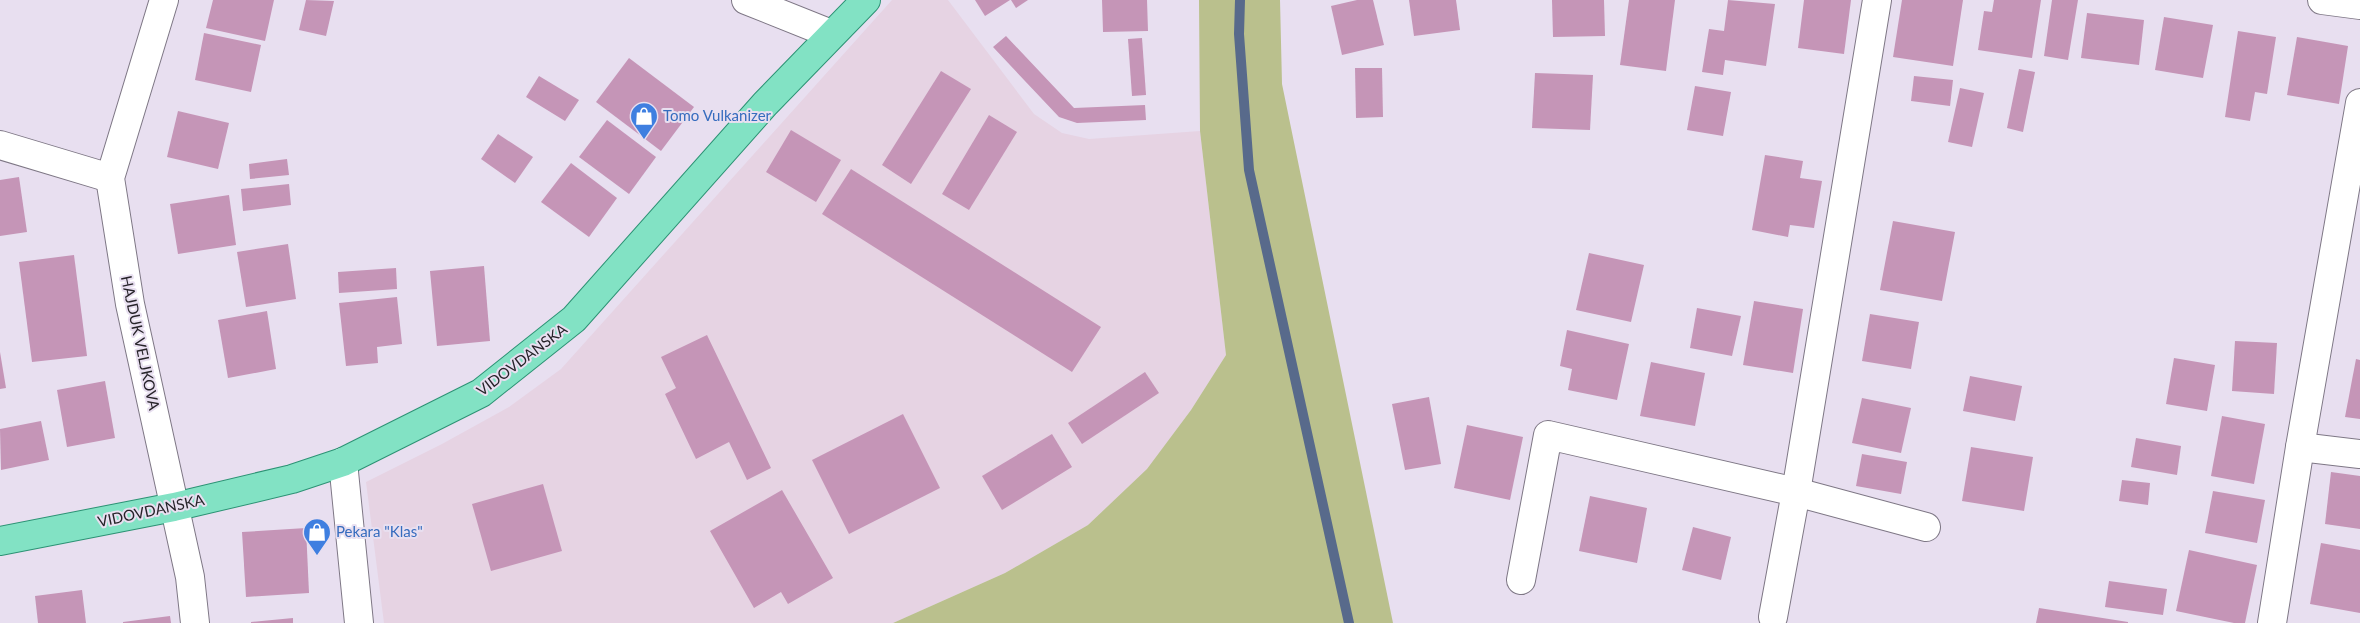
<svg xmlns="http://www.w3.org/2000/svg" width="2360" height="623" viewBox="0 0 2360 623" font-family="Lato,sans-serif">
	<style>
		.commercial { fill: #e6d3e3 }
		.green { fill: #bac08d }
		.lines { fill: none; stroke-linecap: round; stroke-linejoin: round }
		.stream { stroke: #586a8b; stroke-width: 10 }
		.building { fill: #c595b7 }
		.street-casing { stroke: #7e7785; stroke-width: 30 }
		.primary-casing { stroke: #2c9274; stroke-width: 30 }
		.street { stroke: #fff; stroke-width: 28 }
		.primary { stroke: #82e2c4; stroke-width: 28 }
		.labels { text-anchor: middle; stroke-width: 4; stroke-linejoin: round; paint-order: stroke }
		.shop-label { font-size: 15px; fill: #366cbe; stroke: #e8dff0; text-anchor: start }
		.street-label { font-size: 15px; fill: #262329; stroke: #e8dff0 }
	</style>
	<rect width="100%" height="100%" fill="#e8dff0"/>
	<path class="commercial" d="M 892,0 L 948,0 L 1034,114 L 1062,133 L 1089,139 L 1200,131 L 1226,355 L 1191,410 L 1147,470 L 1088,525 L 1005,573 L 893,623 L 384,623 L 366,482 L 442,444 L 509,407 L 561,369 Z"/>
	<path class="green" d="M 1199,0 L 1280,0 L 1282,84 L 1393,623 L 893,623 L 1005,573 L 1088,525 L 1147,469 L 1191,410 L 1226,355 L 1200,131 Z"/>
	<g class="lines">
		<path class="stream" d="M 1240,0 L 1239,34 L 1249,170 L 1349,623"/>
	</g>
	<g class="building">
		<path d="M 213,0 L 274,0 L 265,41 L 206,28 Z"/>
		<path d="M 306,0 L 334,1 L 326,36 L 299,30 Z"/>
		<path d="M 975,0 L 1010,0 L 985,16 Z"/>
		<path d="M 1011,0 L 1028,0 L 1016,8 Z"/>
		<path d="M 1102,0 L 1147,0 L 1148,31 L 1103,32 Z"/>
		<path d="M 1357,0 L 1373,0 L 1384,45 L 1342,55 L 1331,6 Z"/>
		<path d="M 1409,0 L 1456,0 L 1460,30 L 1414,36 Z"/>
		<path d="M 1552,0 L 1604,0 L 1605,36 L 1553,37 Z"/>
		<path d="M 1629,0 L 1675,0 L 1666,71 L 1620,65 Z"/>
		<path d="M 1728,0 L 1775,4 L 1766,66 L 1725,60 L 1723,75 L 1702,72 L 1709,29 L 1724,31 Z"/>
		<path d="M 1804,0 L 1851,0 L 1844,54 L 1798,48 Z"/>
		<path d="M 1902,0 L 1963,0 L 1953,66 L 1893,57 Z"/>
		<path d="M 1994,0 L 2041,0 L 2032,58 L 1978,50 L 1984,11 L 1992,12 Z"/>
		<path d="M 2052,0 L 2078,0 L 2068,60 L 2044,56 Z"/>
		<path d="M 2087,13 L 2144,20 L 2139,65 L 2081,58 Z"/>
		<path d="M 2164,17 L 2213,25 L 2203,78 L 2155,70 Z"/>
		<path d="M 2238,31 L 2276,37 L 2267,94 L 2255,92 L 2250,121 L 2225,117 Z"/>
		<path d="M 204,33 L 261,45 L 251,92 L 195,80 Z"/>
		<path d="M 1006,36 L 1074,108 L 1145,105 L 1146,120 L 1077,123 L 1059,117 L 993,47 Z"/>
		<path d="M 2297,37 L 2348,46 L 2339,104 L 2287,95 Z"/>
		<path d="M 1142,38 L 1146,95 L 1132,96 L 1128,39 Z"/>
		<path d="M 629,58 L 694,107 L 661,151 L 596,102 Z"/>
		<path d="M 1355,68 L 1382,68 L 1383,117 L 1356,118 Z"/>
		<path d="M 2019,69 L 2035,72 L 2023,132 L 2007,128 Z"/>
		<path d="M 941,71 L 971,89 L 911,184 L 882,165 Z"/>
		<path d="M 1535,73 L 1593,75 L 1590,130 L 1532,128 Z"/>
		<path d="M 539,76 L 579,100 L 565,121 L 526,97 Z"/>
		<path d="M 1914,76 L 1953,80 L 1950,106 L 1911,101 Z"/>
		<path d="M 1695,86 L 1731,92 L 1723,136 L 1687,130 Z"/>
		<path d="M 1960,88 L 1984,93 L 1972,147 L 1948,142 Z"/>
		<path d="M 178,111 L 229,123 L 218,169 L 167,157 Z"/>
		<path d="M 989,115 L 1017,132 L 969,210 L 942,194 Z"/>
		<path d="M 607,120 L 656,157 L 629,194 L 579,157 Z"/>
		<path d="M 791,130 L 841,160 L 816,202 L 766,172 Z"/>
		<path d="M 498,134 L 533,157 L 515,183 L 481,159 Z"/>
		<path d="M 1765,155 L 1803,161 L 1800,178 L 1822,181 L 1814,228 L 1790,225 L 1788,237 L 1752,230 Z"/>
		<path d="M 287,159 L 289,175 L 250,179 L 249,164 Z"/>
		<path d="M 571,163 L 617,198 L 589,237 L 541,202 Z"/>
		<path d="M 851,169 L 1101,327 L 1072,372 L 822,214 Z"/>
		<path d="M 19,177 L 27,232 L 0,236 L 0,180 Z"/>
		<path d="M 289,184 L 291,205 L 243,211 L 241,189 Z"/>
		<path d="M 229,195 L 236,245 L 178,254 L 170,204 Z"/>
		<path d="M 1893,221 L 1955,232 L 1942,301 L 1880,290 Z"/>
		<path d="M 288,244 L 296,299 L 246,307 L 237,252 Z"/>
		<path d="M 1589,253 L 1644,265 L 1631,322 L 1576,310 Z"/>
		<path d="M 74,255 L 87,356 L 32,362 L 19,262 Z"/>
		<path d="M 484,266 L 490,341 L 437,346 L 430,271 Z"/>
		<path d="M 396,268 L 397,289 L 339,293 L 338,272 Z"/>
		<path d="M 397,297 L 402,344 L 377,347 L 378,363 L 346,366 L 339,303 Z"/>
		<path d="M 1754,301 L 1803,309 L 1793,373 L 1743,365 Z"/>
		<path d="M 1697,308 L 1741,316 L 1732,356 L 1690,348 Z"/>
		<path d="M 267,311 L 276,369 L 228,378 L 218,320 Z"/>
		<path d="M 1870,314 L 1919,322 L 1911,369 L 1862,361 Z"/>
		<path d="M 1567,330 L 1629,344 L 1617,400 L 1568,390 L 1572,369 L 1560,366 Z"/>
		<path d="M 707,335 L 771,468 L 747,480 L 729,442 L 696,459 L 665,394 L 676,388 L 661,357 Z"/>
		<path d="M 2235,341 L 2277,343 L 2274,394 L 2232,391 Z"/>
		<path d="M 0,352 L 6,388 L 0,389 Z"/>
		<path d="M 2174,358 L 2215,365 L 2207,411 L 2166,404 Z"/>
		<path d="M 2356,359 L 2360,360 L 2360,419 L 2345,417 Z"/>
		<path d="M 1651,362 L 1705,373 L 1695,426 L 1640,416 Z"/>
		<path d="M 1145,372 L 1159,393 L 1082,444 L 1068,423 Z"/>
		<path d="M 1970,376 L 2022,386 L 2015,421 L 1963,411 Z"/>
		<path d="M 105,381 L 115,438 L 67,447 L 57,390 Z"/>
		<path d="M 1429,397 L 1441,464 L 1405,470 L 1392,404 Z"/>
		<path d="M 1862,398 L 1911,408 L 1901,453 L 1852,443 Z"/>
		<path d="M 903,414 L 940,488 L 849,534 L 812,460 Z"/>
		<path d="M 2222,416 L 2265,424 L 2254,484 L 2211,476 Z"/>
		<path d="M 41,421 L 49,460 L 1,470 L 0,429 Z"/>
		<path d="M 1467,425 L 1523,437 L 1510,500 L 1454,488 Z"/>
		<path d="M 1052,434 L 1072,467 L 1002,510 L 982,476 Z"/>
		<path d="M 2136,438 L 2181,446 L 2177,475 L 2131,467 Z"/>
		<path d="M 1971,447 L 2033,457 L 2024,511 L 1962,501 Z"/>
		<path d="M 1862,454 L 1907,462 L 1901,494 L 1856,486 Z"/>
		<path d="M 2331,472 L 2360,476 L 2360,529 L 2325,524 Z"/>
		<path d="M 2122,480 L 2150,483 L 2148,505 L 2119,501 Z"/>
		<path d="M 543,484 L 562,551 L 491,571 L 472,504 Z"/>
		<path d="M 782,490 L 833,578 L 788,604 L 781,592 L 754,608 L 710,531 Z"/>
		<path d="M 2213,491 L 2265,500 L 2257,543 L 2205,533 Z"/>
		<path d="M 1590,496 L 1647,508 L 1637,563 L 1579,551 Z"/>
		<path d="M 1693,527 L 1731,537 L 1721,580 L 1682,570 Z"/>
		<path d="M 306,528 L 309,593 L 246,597 L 242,532 Z"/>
		<path d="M 2321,543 L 2360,550 L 2360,613 L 2310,604 Z"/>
		<path d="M 2189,550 L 2257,565 L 2245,623 L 2234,623 L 2176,611 Z"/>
		<path d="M 2109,581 L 2167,589 L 2163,615 L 2105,607 Z"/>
		<path d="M 82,590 L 86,623 L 38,623 L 35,596 Z"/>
		<path d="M 2039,608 L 2128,622 L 2128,623 L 2036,623 Z"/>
		<path d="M 170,616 L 171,623 L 123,623 L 123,622 Z"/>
		<path d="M 293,618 L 293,623 L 251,623 L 251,622 Z"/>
	</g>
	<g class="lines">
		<g class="street-casing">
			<g id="street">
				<path d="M 164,0 L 110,178 L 130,304 L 190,577 L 195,623"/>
				<path d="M 746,0 L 831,34"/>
				<path d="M 2322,0 L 2360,5"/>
				<path d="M 0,145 L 110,178"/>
				<path d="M 2300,447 L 2360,454"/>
				<path d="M 343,462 L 359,623"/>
				<path d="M 1521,580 L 1548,435 L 1796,492 L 1926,527"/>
				<path d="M 1773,617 L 1796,492 L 1877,0"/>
				<path d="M 2272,623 L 2300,447 L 2360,103"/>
			</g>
		</g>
		<g class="primary-casing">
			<path id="primary" d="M 0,541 L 174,507 L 292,479 L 343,462 L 481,393 L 574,319 L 765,104 L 866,0"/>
		</g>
		<use href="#street" class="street"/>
		<use href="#primary" class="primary"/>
	</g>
	<defs>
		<g id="shop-pin" transform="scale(1.4375)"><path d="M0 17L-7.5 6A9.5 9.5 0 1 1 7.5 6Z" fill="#3f7fe0" stroke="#e8dff0"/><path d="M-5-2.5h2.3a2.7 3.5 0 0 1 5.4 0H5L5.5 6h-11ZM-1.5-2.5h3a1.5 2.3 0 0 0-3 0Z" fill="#fff"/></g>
	</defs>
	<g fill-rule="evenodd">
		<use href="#shop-pin" x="644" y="116"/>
		<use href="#shop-pin" x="317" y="532"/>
	</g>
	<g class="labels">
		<g class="shop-label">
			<text x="663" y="121">Tomo Vulkanizer</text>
			<text x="336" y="537">Pekara "Klas"</text>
		</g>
		<g class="street-label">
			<text transform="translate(140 343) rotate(78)" y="5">HAJDUK VELJKOVA</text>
			<text transform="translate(522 360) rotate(-37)" y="5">VIDOVDANSKA</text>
			<text transform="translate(151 511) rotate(-12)" y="5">VIDOVDANSKA</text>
		</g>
	</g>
</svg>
